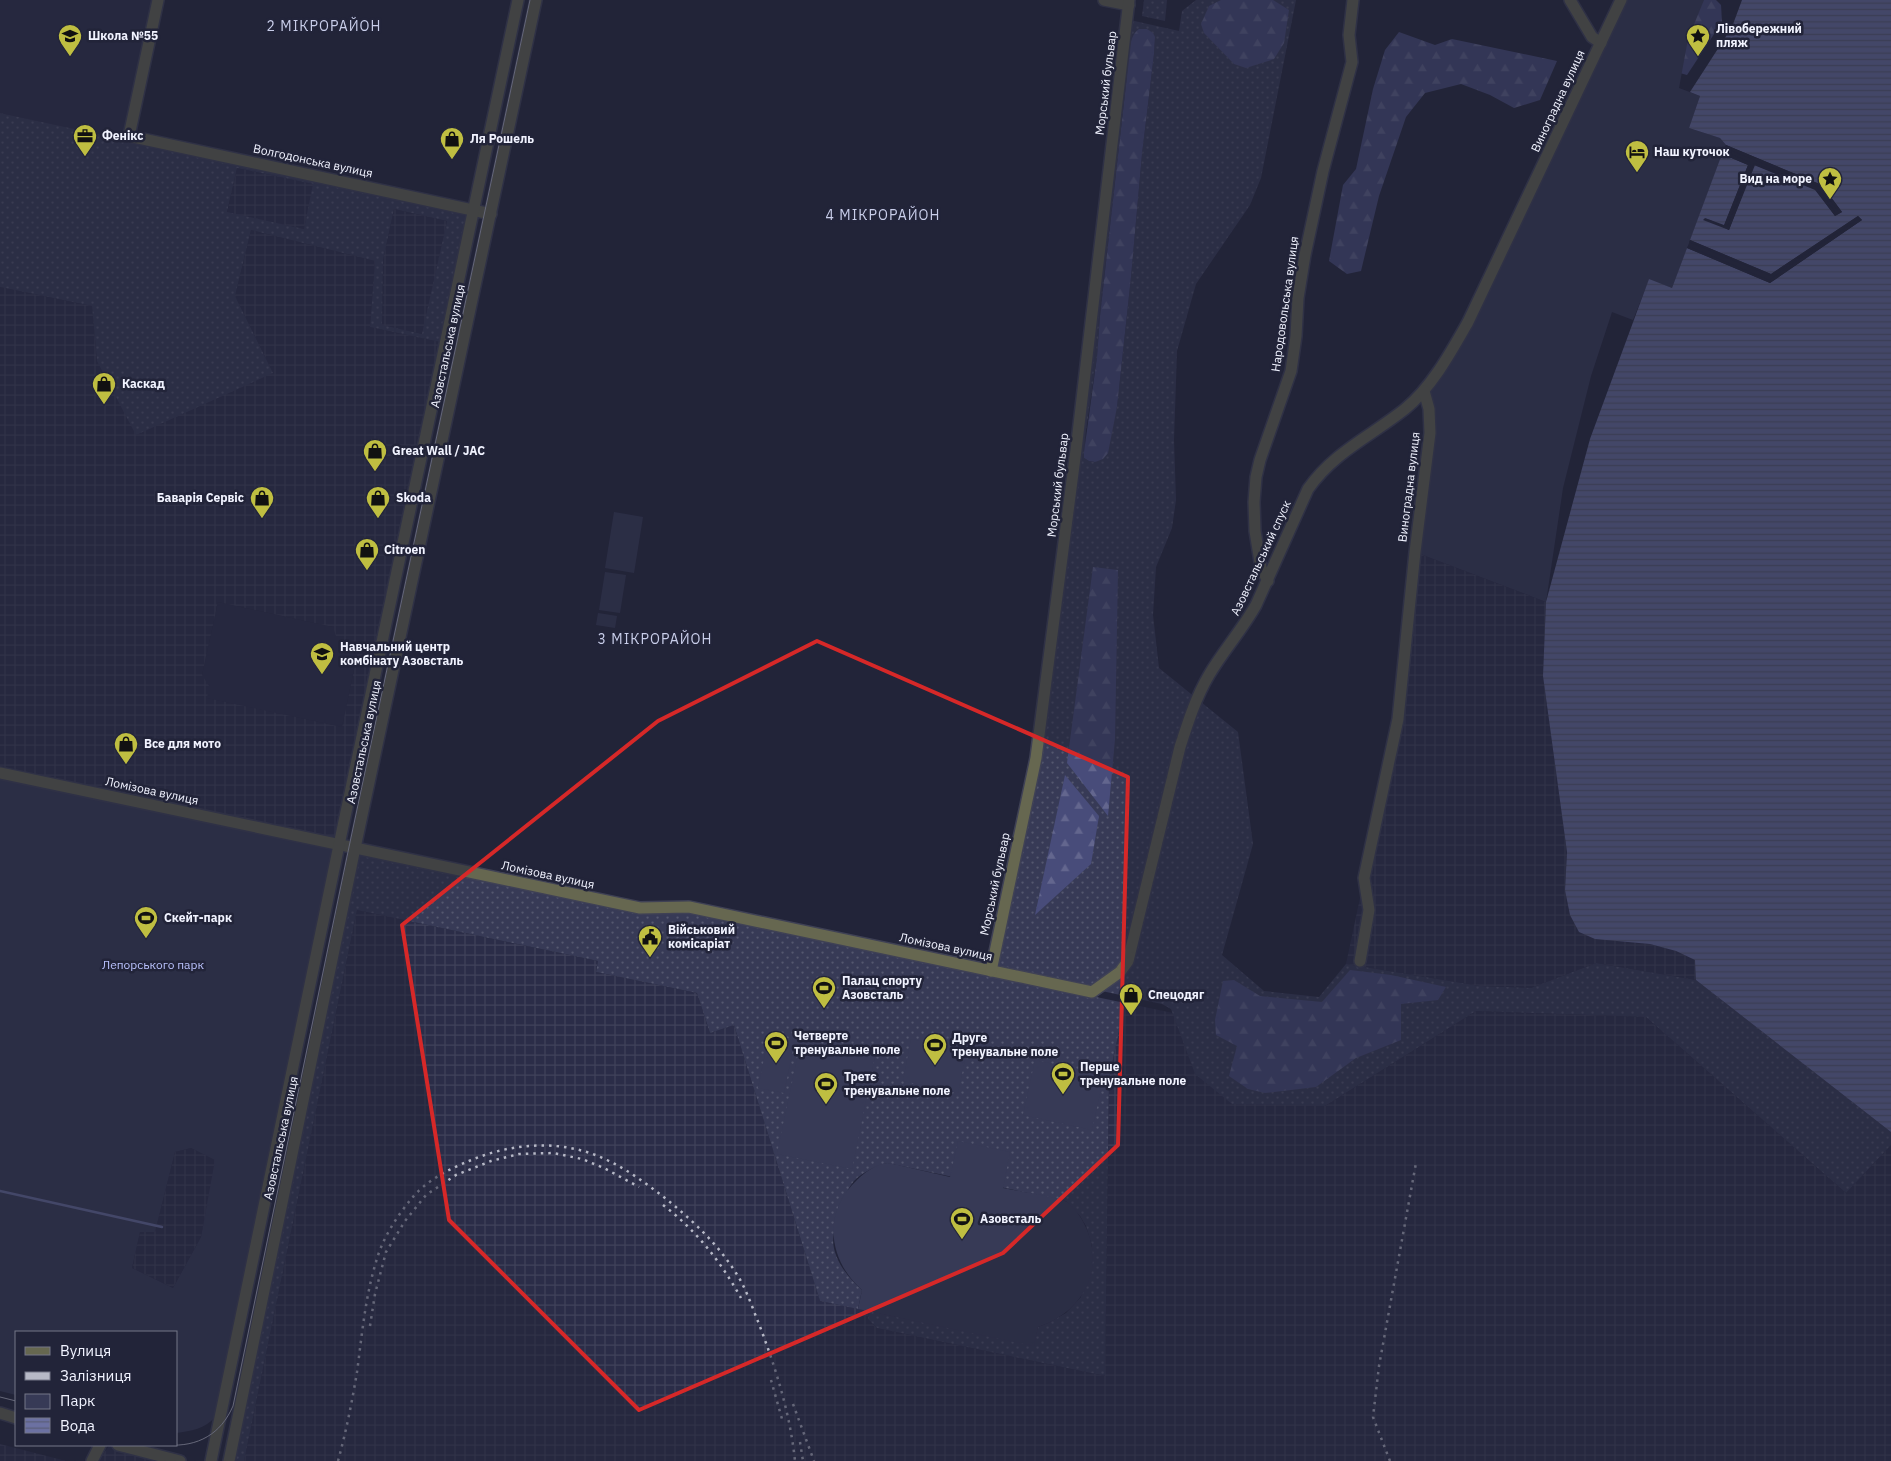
<svg xmlns="http://www.w3.org/2000/svg" width="1891" height="1461" viewBox="0 0 1891 1461" font-family="'IBM Plex Sans',sans-serif">
	<style>
		.built { fill: #2b2d48 }
		.industrial { fill: url(#industrial-grid); fill-rule: evenodd }
		.grass { fill: url(#grass-dots); fill-rule: evenodd }
		.forest { fill: url(#forest-firs) }
		.green { fill: #373a56; fill-rule: evenodd }
		.water { fill: url(#water-rules) }
		.pier { fill: #222439 }
		.lines { fill: none; stroke-linecap: round; stroke-linejoin: round }
		.stream { stroke: #6c71a2; stroke-width: 2.5 }
		.minor-casing { stroke: #3f4155; stroke-width: 14 }
		.minor { stroke: #666750; stroke-width: 11 }
		.tram { stroke: #b7b9c7; stroke-width: 1 }
		.rail { stroke: #b7b9c7; stroke-width: 2.5; stroke-dasharray: 2.5 5; stroke-linecap: butt }
		.marked { fill: none; stroke: #d62828; stroke-width: 4; stroke-linejoin: round }
		.labels { text-anchor: middle; stroke-width: 5; stroke-linejoin: round; paint-order: stroke }
		.poi-label { font-size: 12px; font-weight: bold; fill: #f1f3ff; stroke: #222439; text-anchor: start }
		.street-label { font-size: 12px; fill: #f1f3ff; stroke: #222439 }
		.park-label { font-size: 12px; fill: #b9c1fc; stroke: #222439 }
		.neighbourhood-label { font-size: 14px; letter-spacing: 1px; fill: #c9ceea; stroke: #222439 }
	</style>
	<defs>
		<pattern id="industrial-grid" width="8" height="8" patternUnits="userSpaceOnUse" patternTransform="scale(1.25)"><rect width="8" height="8" fill="#2b2d48"/><path d="M0 4h8M4 0v8" fill="none" stroke="#40425a"/></pattern>
		<pattern id="grass-dots" width="8" height="8" patternUnits="userSpaceOnUse" patternTransform="scale(1.25)"><rect width="8" height="8" fill="#373a56"/><path d="M2 2h.1M6 6h.1" fill="none" stroke="#54576f" stroke-width="1.8" stroke-linecap="round"/></pattern>
		<pattern id="forest-firs" width="22" height="20" patternUnits="userSpaceOnUse" patternTransform="scale(1.25)"><rect width="22" height="20" fill="#484c7a"/><path d="M5 1l3.5 6h-7zM16 11l3.5 6h-7z" fill="#63668e"/></pattern>
		<pattern id="water-rules" width="6" height="5" patternUnits="userSpaceOnUse" patternTransform="scale(1.25)"><rect width="6" height="5" fill="#6c71a2"/><path d="M0 2.5h6" fill="none" stroke="#5a5d77"/></pattern>
	</defs>
	<rect width="100%" height="100%" fill="#222439"/>
	<g class="built">
		<path d="M 0,0 L 153,0 L 122,140 L 0,113 Z"/>
		<path d="M 218,602 L 333,627 L 359,646 L 342,727 L 206,698 L 202,675 Z"/>
	</g>
	<g class="industrial">
		<path d="M 237,168 L 314,184 L 304,229 L 227,213 Z"/>
		<path d="M 394,209 L 447,221 L 423,334 L 382,326 L 383,260 Z"/>
		<path d="M 251,230 L 375,261 L 370,327 L 440,342 L 335,840 L 0,770 L 0,287 L 92,306 L 97,361 L 273,373 L 235,296 ZM 218,602 L 333,627 L 338,642 L 359,646 L 342,727 L 207,698 L 209,686 L 202,675 Z"/>
		<path d="M 1415,552 L 1546,602 L 1543,676 L 1567,852 L 1565,890 L 1632,942 L 1650,944 L 1676,951 L 1696,960 L 1696,980 L 1596,963 L 1531,988 L 1480,986 L 1346,964 L 1398,719 Z"/>
		<path d="M 357,910 L 598,961 L 596,972 L 697,993 L 710,1033 L 734,1025 L 820,1301 L 869,1311 L 868,1319 L 877,1328 L 1105,1376 L 1109,1078 L 1125,1003 L 1173,1013 L 1195,1074 L 1325,1106 L 1476,1011 L 1646,1017 L 1846,1193 L 1891,1145 L 1891,1461 L 244,1461 Z"/>
		<path d="M 191,1148 L 216,1160 L 201,1237 L 173,1288 L 132,1268 L 140,1232 L 155,1232 L 175,1152 Z"/>
		<path d="M 0,1444 L 66,1461 L 0,1461 Z"/>
		<path d="M 109,1446 L 164,1461 L 98,1461 Z"/>
	</g>
	<g class="grass">
		<path d="M 1144,0 L 1167,0 L 1165,21 L 1142,16 Z"/>
		<path d="M 1196,0 L 1296,0 L 1261,178 L 1250,205 L 1196,284 L 1177,351 L 1174,440 L 1176,500 L 1172,528 L 1156,567 L 1153,615 L 1159,668 L 1238,732 L 1253,844 L 1222,955 L 1264,991 L 1319,997 L 1346,964 L 1480,986 L 1531,988 L 1596,963 L 1696,980 L 1891,1132 L 1891,1145 L 1846,1193 L 1646,1017 L 1476,1011 L 1325,1106 L 1232,1104 L 1195,1074 L 1171,1009 L 1162,1004 L 995,968 L 1041,757 L 1130,20 L 1179,31 L 1182,11 ZM 1155,37 L 1154,54 L 1142,154 L 1131,277 L 1117,407 L 1095,462 L 1089,461 L 1084,458 L 1086,431 L 1097,357 L 1100,316 L 1127,75 Z"/>
		<path d="M 0,113 L 467,214 L 440,342 L 370,327 L 375,261 L 251,230 L 235,296 L 273,373 L 136,435 L 97,361 L 92,306 L 0,287 ZM 237,168 L 313,184 L 304,229 L 227,212 ZM 394,209 L 447,221 L 422,334 L 382,325 L 383,260 Z"/>
		<path d="M 359,853 L 691,912 L 1125,1003 L 1109,1078 L 1105,1376 L 877,1328 L 868,1319 L 869,1311 L 1033,1345 L 1038,1327 L 1048,1323 L 1066,1313 L 1081,1297 L 1092,1246 L 1086,1226 L 1080,1216 L 1066,1201 L 887,1163 C 874,1167 858,1174 851,1185 C 846,1192 844,1203 842,1211 C 839,1218 836,1226 834,1233 C 829,1254 847,1277 862,1290 L 858,1309 L 820,1301 L 734,1025 L 710,1033 L 697,993 L 596,972 L 598,961 L 357,910 L 244,1461 L 234,1461 Z"/>
	</g>
	<g class="forest">
		<path d="M 1221,0 L 1273,0 L 1289,10 L 1284,43 L 1274,59 L 1246,68 L 1234,64 L 1204,33 L 1201,24 L 1209,6 Z"/>
		<path d="M 1640,0 L 1716,0 L 1721,5 L 1722,22 L 1687,75 L 1637,61 Z"/>
		<path d="M 1139,29 L 1147,29 L 1153,33 L 1155,37 L 1154,54 L 1142,154 L 1131,277 L 1117,407 L 1108,453 L 1103,459 L 1095,462 L 1089,461 L 1084,458 L 1084,452 L 1097,357 L 1100,316 L 1127,75 C 1129,62 1127,37 1139,29 Z"/>
		<path d="M 1399,32 L 1435,45 L 1452,39 L 1557,61 L 1540,100 L 1514,108 L 1490,95 L 1461,84 L 1425,93 L 1406,117 L 1379,196 L 1361,271 L 1347,274 L 1329,261 L 1343,185 L 1356,169 L 1373,89 L 1385,50 Z"/>
		<path d="M 1093,567 L 1118,570 L 1115,739 L 1108,816 L 1067,763 Z"/>
		<path d="M 1065,775 L 1099,816 L 1091,864 L 1035,915 Z"/>
		<path d="M 1350,970 L 1391,975 L 1446,987 L 1438,1000 L 1401,1004 L 1401,1040 L 1356,1058 L 1316,1087 L 1265,1093 L 1248,1089 L 1229,1076 L 1237,1046 L 1216,1035 L 1215,1020 L 1223,981 L 1234,980 L 1260,996 L 1322,1002 Z"/>
	</g>
	<g class="green">
		<path d="M 1621,0 L 1704,0 L 1688,39 L 1679,88 L 1700,96 L 1689,128 L 1720,138 L 1726,145 L 1672,288 L 1649,280 L 1633,320 L 1612,312 L 1591,376 L 1563,488 L 1546,602 L 1415,552 L 1430,433 L 1424,391 L 1457,342 Z"/>
		<path d="M 614,512 L 643,517 L 634,573 L 605,568 Z"/>
		<path d="M 605,572 L 626,575 L 620,613 L 599,610 Z"/>
		<path d="M 598,613 L 617,616 L 615,628 L 596,625 Z"/>
		<path d="M 0,776 L 333,847 L 215,1417 C 205,1429 191,1431 176,1433 L 176,1332 L 16,1332 L 16,1395 L 0,1391 ZM 191,1148 L 215,1160 L 201,1237 L 173,1288 L 132,1268 L 140,1232 L 155,1232 L 175,1152 Z"/>
		<path d="M 769,1035 L 795,1040 L 784,1093 L 758,1088 Z"/>
		<path d="M 911,1039 L 967,1050 L 958,1093 L 903,1081 Z"/>
		<path d="M 801,1040 L 875,1056 L 852,1169 L 777,1154 Z"/>
		<path d="M 1035,1060 L 1104,1075 L 1092,1130 L 1023,1115 Z"/>
		<path d="M 958,1141 L 1010,1152 L 1003,1188 C 1016,1191 1059,1197 1067,1202 C 1076,1209 1083,1220 1087,1230 C 1105,1274 1080,1313 1038,1327 L 1034,1346 L 858,1309 L 862,1290 C 828,1260 822,1212 857,1180 C 864,1173 876,1164 887,1163 C 891,1163 897,1165 902,1166 C 918,1170 934,1173 950,1177 Z"/>
	</g>
	<path class="water" d="M 1742,0 L 1891,0 L 1891,1132 L 1696,980 L 1695,960 L 1676,951 L 1650,944 L 1595,939 L 1579,932 L 1570,915 L 1565,890 L 1567,852 L 1543,676 L 1546,602 L 1590,439 L 1649,279 L 1672,288 L 1687,248 L 1770,283 L 1862,220 L 1858,216 L 1771,274 L 1690,240 L 1722,154 L 1748,165 L 1724,226 L 1705,218 L 1729,230 L 1754,165 L 1815,190 L 1835,216 L 1842,212 L 1822,185 L 1726,145 L 1720,138 L 1689,128 L 1700,96 L 1690,92 L 1732,27 Z"/>
	<g class="pier">
		<path d="M 1726,145 L 1822,185 L 1842,212 L 1835,216 L 1815,189 L 1755,165 L 1729,230 L 1703,220 L 1705,218 L 1724,225 L 1748,165 L 1722,154 L 1723,151 L 1750,162 L 1751,165 L 1727,227 L 1754,163 L 1816,187 L 1836,213 L 1838,211 L 1820,187 L 1725,148 Z"/>
		<path d="M 1858,216 L 1862,220 L 1770,283 L 1687,248 L 1688,246 L 1769,280 L 1858,219 L 1771,276 L 1689,242 L 1690,240 L 1771,274 Z"/>
	</g>
	<g class="lines">
		<path class="stream" d="M 0,1191 L 162,1227"/>
		<g class="minor-casing">
			<g id="minor">
				<path d="M 158,0 L 129,136 L 491,214"/>
				<path d="M 1104,0 L 1129,5"/>
				<path d="M 1570,0 L 1592,37 L 1601,43"/>
				<path d="M 1268,581 L 1261,568 L 1255,531 L 1254,502 L 1256,477 L 1260,460 L 1291,371 L 1296,336 L 1298,298 L 1305,255 L 1323,171 L 1352,62 L 1349,35 L 1353,0"/>
				<path d="M 0,773 L 640,908 L 689,907 L 1092,992 L 1120,972 L 1128,961 L 1180,747 C 1188,722 1196,697 1209,675 C 1223,651 1242,630 1256,605 L 1308,489 C 1334,452 1371,436 1405,409 C 1432,387 1451,352 1468,322 L 1621,0"/>
				<path d="M 1360,961 L 1369,910 L 1364,878 L 1398,719 L 1415,552 L 1430,433 L 1429,409 L 1424,391"/>
				<path d="M 991,971 L 1036,758 L 1076,450 L 1129,0"/>
				<path d="M 0,1413 L 16,1418"/>
				<path d="M 118,1445 L 180,1461"/>
				<path d="M 92,1461 L 100,1445"/>
				<path d="M 211,1461 L 339,845 L 518,0"/>
				<path d="M 229,1461 L 355,848 L 536,0"/>
			</g>
		</g>
		<use href="#minor" class="minor"/>
		<g class="tram">
			<path d="M 0,1397 L 16,1401"/>
			<path d="M 168,1445 C 198,1447 221,1434 233,1406 L 349,847 L 530,0"/>
		</g>
		<g class="rail">
			<path d="M 663,1205 C 696,1230 721,1262 741,1298"/>
			<path d="M 370,1326 L 375,1294 L 386,1252 L 405,1221 L 426,1195 L 456,1175 L 491,1161 L 519,1154 L 553,1153 L 582,1159 L 604,1168 L 639,1187"/>
			<path d="M 771,1380 L 782,1419"/>
			<path d="M 793,1404 L 814,1461"/>
			<path d="M 800,1442 L 803,1461"/>
			<path d="M 338,1461 C 346,1432 352,1402 357,1372 C 362,1335 365,1298 376,1262 C 382,1239 397,1216 412,1198 C 426,1181 449,1169 469,1161 C 513,1142 564,1139 607,1160 C 628,1170 647,1184 665,1198 C 692,1220 717,1243 736,1273 C 746,1288 752,1307 759,1324 C 776,1369 790,1413 795,1461"/>
			<path d="M 1390,1461 L 1373,1417 L 1379,1366 L 1416,1163"/>
		</g>
	</g>
	<path d="M0 0H1891V1461H0ZM 817,641 L 1128,777 L 1118,1145 L 1003,1253 L 639,1410 L 449,1220 L 402,925 L 658,721 Z" fill="#222439" fill-opacity=".55" fill-rule="evenodd"/>
	<path class="marked" d="M 817,641 L 1128,777 L 1118,1145 L 1003,1253 L 639,1410 L 449,1220 L 402,925 L 658,721 Z"/>
	<defs>
		<g id="school-pin" transform="scale(1.25)"><path d="M0 17L-7.5 6A9.5 9.5 0 1 1 7.5 6Z" fill="#bfbe41" stroke="#222439"/><path d="M0-5L7-2L0 1L-7-2ZM-4 1L0 2.5L4 1V4Q0 6-4 4Z" fill="#111"/></g>
		<g id="sight-pin" transform="scale(1.25)"><path d="M0 17L-7.5 6A9.5 9.5 0 1 1 7.5 6Z" fill="#bfbe41" stroke="#222439"/><path d="M0-6L1.8-2.2L6-1.7L2.9 1.2L3.7 5.4L0 3.3L-3.7 5.4L-2.9 1.2L-6-1.7L-1.8-2.2Z" fill="#111"/></g>
		<g id="office-pin" transform="scale(1.25)"><path d="M0 17L-7.5 6A9.5 9.5 0 1 1 7.5 6Z" fill="#bfbe41" stroke="#222439"/><path d="M-6-3h4V-5.5h4V-3h4V5H-6ZM-1-4.5V-3h2v-1.5ZM-6 0V1H6V0Z" fill="#111"/></g>
		<g id="shop-pin" transform="scale(1.25)"><path d="M0 17L-7.5 6A9.5 9.5 0 1 1 7.5 6Z" fill="#bfbe41" stroke="#222439"/><path d="M-5-2.5h2.3a2.7 3.5 0 0 1 5.4 0H5L5.5 6h-11ZM-1.5-2.5h3a1.5 2.3 0 0 0-3 0Z" fill="#111"/></g>
		<g id="hotel-pin" transform="scale(1.25)"><path d="M0 17L-7.5 6A9.5 9.5 0 1 1 7.5 6Z" fill="#bfbe41" stroke="#222439"/><path d="M-6-4.5h1.5V1H6V5H4.5V3h-9V5H-6ZM-4 0a1.8 1.8 0 1 1 3.6 0ZM.5 0V-2.5h3Q6-2.5 6 0Z" fill="#111"/></g>
		<g id="university-pin" transform="scale(1.25)"><path d="M0 17L-7.5 6A9.5 9.5 0 1 1 7.5 6Z" fill="#bfbe41" stroke="#222439"/><path d="M0-5L7-2L0 1L-7-2ZM-4 1L0 2.5L4 1V4Q0 6-4 4Z" fill="#111"/></g>
		<g id="stadium-pin" transform="scale(1.25)"><path d="M0 17L-7.5 6A9.5 9.5 0 1 1 7.5 6Z" fill="#bfbe41" stroke="#222439"/><path d="M0-5a6.5 5 0 1 0 0 10a6.5 5 0 1 0 0-10ZM-3.5-1.8h7v3.6h-7Z" fill="#111"/></g>
		<g id="civic-pin" transform="scale(1.25)"><path d="M0 17L-7.5 6A9.5 9.5 0 1 1 7.5 6Z" fill="#bfbe41" stroke="#222439"/><path d="M-.6-6.5H3V-4.5H.6V-3L4-1V1h2V6H-6V1h2V-1L-.6-3ZM-1.2 2.5V6h2.4V2.5Z" fill="#111"/></g>
	</defs>
	<g fill-rule="evenodd">
		<use href="#school-pin" x="70" y="36"/>
		<use href="#sight-pin" x="1698" y="36"/>
		<use href="#office-pin" x="85" y="136"/>
		<use href="#shop-pin" x="452" y="139"/>
		<use href="#hotel-pin" x="1637" y="152"/>
		<use href="#sight-pin" x="1830" y="179"/>
		<use href="#shop-pin" x="104" y="384"/>
		<use href="#shop-pin" x="375" y="451"/>
		<use href="#shop-pin" x="262" y="498"/>
		<use href="#shop-pin" x="378" y="498"/>
		<use href="#shop-pin" x="367" y="550"/>
		<use href="#university-pin" x="322" y="654"/>
		<use href="#shop-pin" x="126" y="744"/>
		<use href="#stadium-pin" x="146" y="918"/>
		<use href="#civic-pin" x="650" y="937"/>
		<use href="#stadium-pin" x="824" y="988"/>
		<use href="#shop-pin" x="1131" y="995"/>
		<use href="#stadium-pin" x="776" y="1043"/>
		<use href="#stadium-pin" x="935" y="1045"/>
		<use href="#stadium-pin" x="1063" y="1074"/>
		<use href="#stadium-pin" x="826" y="1084"/>
		<use href="#stadium-pin" x="962" y="1219"/>
	</g>
	<g class="labels">
		<g class="poi-label">
			<text x="1716" y="33">Лівобережний<tspan x="1716" dy="14">пляж</tspan></text>
			<text x="88" y="40">Школа №55</text>
			<text x="102" y="140">Фенікс</text>
			<text x="470" y="143">Ля Рошель</text>
			<text x="1654" y="156">Наш куточок</text>
			<text x="1812" y="183" text-anchor="end">Вид на море</text>
			<text x="122" y="388">Каскад</text>
			<text x="392" y="455">Great Wall / JAC</text>
			<text x="244" y="502" text-anchor="end">Баварія Сервіс</text>
			<text x="396" y="502">Skoda</text>
			<text x="384" y="554">Citroen</text>
			<text x="340" y="651">Навчальний центр<tspan x="340" dy="14">комбінату Азовсталь</tspan></text>
			<text x="144" y="748">Все для мото</text>
			<text x="164" y="922">Скейт-парк</text>
			<text x="668" y="934">Військовий<tspan x="668" dy="14">комісаріат</tspan></text>
			<text x="842" y="985">Палац спорту<tspan x="842" dy="14">Азовсталь</tspan></text>
			<text x="1148" y="999">Спецодяг</text>
			<text x="794" y="1040">Четверте<tspan x="794" dy="14">тренувальне поле</tspan></text>
			<text x="952" y="1042">Друге<tspan x="952" dy="14">тренувальне поле</tspan></text>
			<text x="1080" y="1071">Перше<tspan x="1080" dy="14">тренувальне поле</tspan></text>
			<text x="844" y="1081">Третє<tspan x="844" dy="14">тренувальне поле</tspan></text>
			<text x="980" y="1223">Азовсталь</text>
		</g>
		<g class="street-label">
			<text transform="translate(1106 83) rotate(-83)" y="4">Морський бульвар</text>
			<text transform="translate(1558 101) rotate(-65)" y="4">Виноградна вулиця</text>
			<text transform="translate(313 161) rotate(12)" y="4">Волгодонська вулиця</text>
			<text transform="translate(1285 304) rotate(-82)" y="4">Народовольська вулиця</text>
			<text transform="translate(448 346) rotate(-78)" y="4">Азовстальська вулиця</text>
			<text transform="translate(1058 485) rotate(-83)" y="4">Морський бульвар</text>
			<text transform="translate(1409 487) rotate(-83)" y="4">Виноградна вулиця</text>
			<text transform="translate(1261 558) rotate(-65)" y="4">Азовстальський спуск</text>
			<text transform="translate(364 742) rotate(-78)" y="4">Азовстальська вулиця</text>
			<text transform="translate(152 791) rotate(12)" y="4">Ломізова вулиця</text>
			<text transform="translate(548 875) rotate(12)" y="4">Ломізова вулиця</text>
			<text transform="translate(995 884) rotate(-78)" y="4">Морський бульвар</text>
			<text transform="translate(946 947) rotate(12)" y="4">Ломізова вулиця</text>
			<text transform="translate(281 1138) rotate(-78)" y="4">Азовстальська вулиця</text>
		</g>
		<g class="park-label">
			<text x="153" y="969">Лепорського парк</text>
		</g>
		<g class="neighbourhood-label">
			<text x="324" y="31">2 МІКРОРАЙОН</text>
			<text x="883" y="220">4 МІКРОРАЙОН</text>
			<text x="655" y="644">3 МІКРОРАЙОН</text>
		</g>
	</g>
	<rect x="15" y="1331" width="162" height="115" fill="#222439" stroke="#757788"/>
	<rect x="25" y="1347" width="25" height="8" fill="#666750" stroke="#757788"/>
	<text x="60" y="1356" font-size="15" fill="#f1f3ff">Вулиця</text>
	<rect x="25" y="1372" width="25" height="8" fill="#b7b9c7" stroke="#757788"/>
	<text x="60" y="1381" font-size="15" fill="#f1f3ff">Залізниця</text>
	<rect x="25" y="1394" width="25" height="15" fill="#373a56" stroke="#757788"/>
	<text x="60" y="1406" font-size="15" fill="#f1f3ff">Парк</text>
	<rect x="25" y="1418" width="25" height="15" fill="url(#water-rules)" stroke="#757788"/>
	<text x="60" y="1431" font-size="15" fill="#f1f3ff">Вода</text>
</svg>
